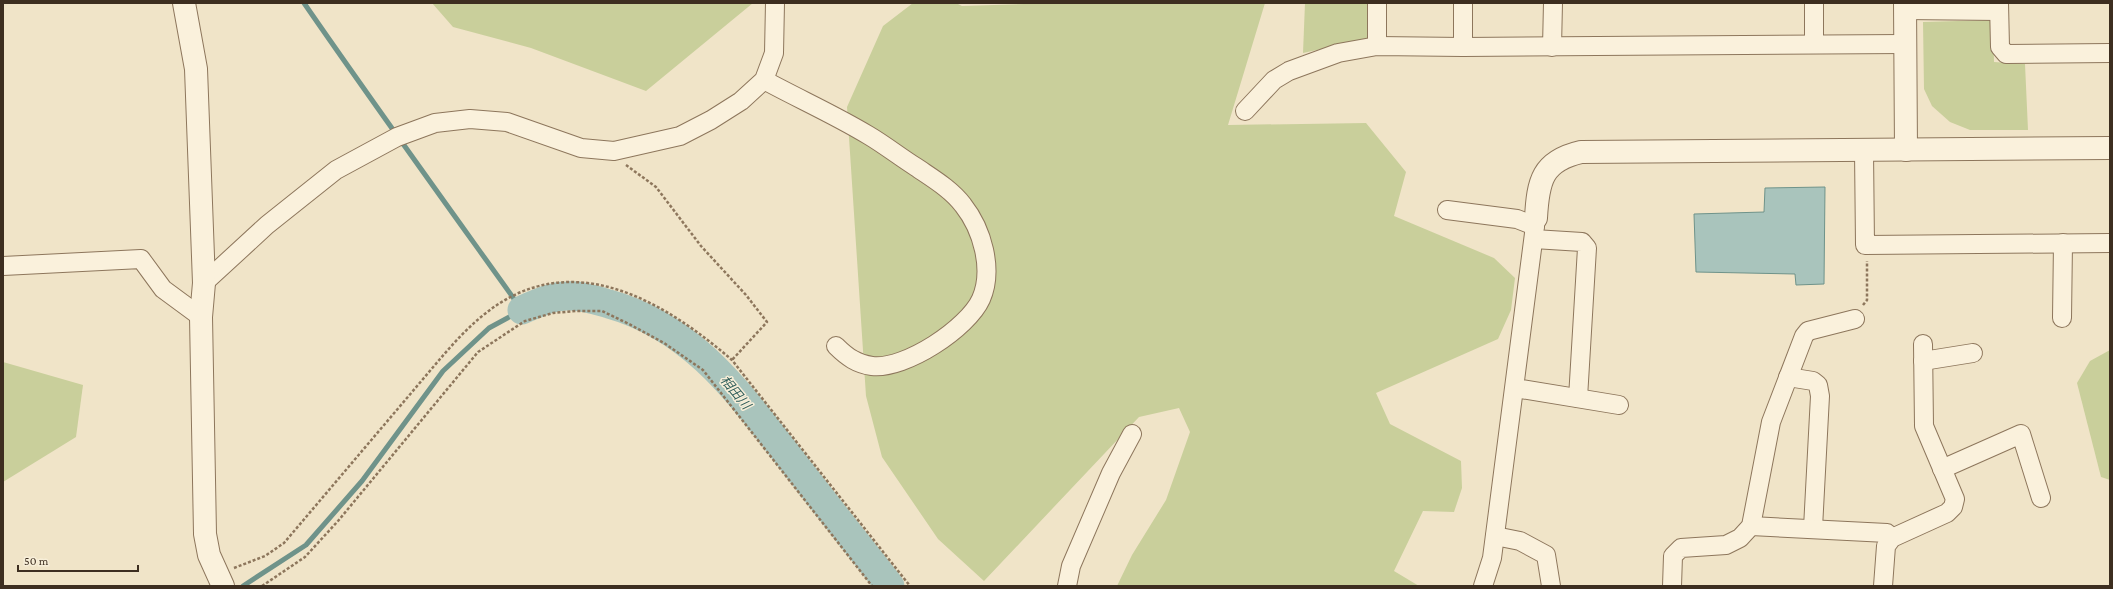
<svg xmlns="http://www.w3.org/2000/svg" width="2113" height="589" viewBox="0 0 2113 589" font-family="'Crimson Pro','Noto Sans JP',serif">
	<style>
		.green { fill: #c9cf9b }
		.water { fill: #a9c4bc; stroke: #6f938a }
		.lines { fill: none; stroke-linecap: round; stroke-linejoin: round }
		.stream { stroke: #6f938a; stroke-width: 5 }
		.river { stroke: #a9c4bc; stroke-width: 29 }
		.minor-casing { stroke: #8d765c; stroke-width: 20 }
		.tertiary-casing { stroke: #8d765c; stroke-width: 24 }
		.path { stroke: #8d765c; stroke-width: 2.5; stroke-dasharray: 3 2; stroke-linecap: butt }
		.minor { stroke: #faf1dc; stroke-width: 18 }
		.tertiary { stroke: #faf1dc; stroke-width: 22 }
		.labels { text-anchor: middle; stroke-width: 3; stroke-linejoin: round; paint-order: stroke }
		.water-label { font-size: 13px; font-style: italic; fill: #2f5d5a; stroke: #f7eed8 }
	</style>
	<rect width="100%" height="100%" fill="#f0e4c8"/>
	<g class="green">
		<path d="M 432,3 L 753,3 L 646,91 L 531,48 L 453,27 Z"/>
		<path d="M 913,3 L 956,3 L 962,6 L 1054,3 L 1265,3 L 1228,125 L 1366,123 L 1406,172 L 1394,216 L 1494,258 L 1515,278 L 1511,310 L 1498,339 L 1376,393 L 1390,424 L 1461,461 L 1462,488 L 1454,512 L 1423,511 L 1394,571 L 1419,586 L 1117,586 L 1132,555 L 1166,500 L 1190,432 L 1179,408 L 1139,417 L 984,581 L 938,539 L 882,457 L 866,396 L 847,107 L 883,26 Z"/>
		<path d="M 1305,3 L 1368,3 L 1368,39 L 1303,53 Z"/>
		<path d="M 1993,20 L 1994,62 L 2025,64 L 2028,130 L 1970,130 L 1950,122 L 1932,106 L 1924,89 L 1923,22 Z"/>
		<path d="M 2110,350 L 2110,480 L 2101,477 L 2077,383 L 2090,361 Z"/>
		<path d="M 3,362 L 83,385 L 76,437 L 3,482 Z"/>
	</g>
	<path class="water" d="M 1825,187 L 1824,284 L 1796,285 L 1795,274 L 1696,272 L 1694,214 L 1764,212 L 1765,188 Z"/>
	<g class="lines">
		<path class="stream" d="M 243,586 L 306,545 L 362,481 L 443,371 L 489,328 L 522,310 C 449,208 375,106 304,3"/>
		<path class="river" d="M 522,310 C 536,304 551,296 567,296 C 581,295 596,300 609,304 C 695,328 741,396 793,462 C 825,504 858,545 890,586"/>
		<g class="minor-casing">
			<g id="minor">
				<path d="M 1377,3 L 1377,46"/>
				<path d="M 1814,3 L 1814,44"/>
				<path d="M 1999,3 L 2000,47 L 2006,54 L 2110,53"/>
				<path d="M 1905,10 L 1999,11"/>
				<path d="M 1463,47 L 1463,3"/>
				<path d="M 1552,47 L 1553,3"/>
				<path d="M 764,80 C 799,99 835,115 868,135 C 885,145 900,157 916,167 C 932,178 951,189 963,205 C 982,229 994,269 981,299 C 968,328 905,370 872,366 C 857,364 847,357 836,346"/>
				<path d="M 1245,111 L 1274,80 L 1289,71 L 1338,53 L 1377,46 L 1463,47 L 1905,44"/>
				<path d="M 1864,151 L 1865,245 L 2110,243"/>
				<path d="M 1447,210 L 1517,219 L 1535,226"/>
				<path d="M 1534,239 L 1582,242 L 1587,248 L 1578,398"/>
				<path d="M 3,266 L 141,259 L 163,289 L 201,317"/>
				<path d="M 204,283 L 267,225 L 336,170 L 397,137 L 435,123 L 470,119 L 507,122 L 581,148 L 614,151 L 680,136 L 711,120 L 741,101 L 764,80 L 774,53 L 775,3"/>
				<path d="M 2062,318 L 2063,243"/>
				<path d="M 1923,361 L 1973,353"/>
				<path d="M 1788,377 L 1813,381 L 1818,385 L 1820,396 L 1813,528"/>
				<path d="M 1515,388 L 1619,405"/>
				<path d="M 1942,469 L 2021,434 L 2041,498"/>
				<path d="M 1751,526 L 1887,533 L 1892,538"/>
				<path d="M 1495,536 L 1520,541 L 1546,555 L 1551,586"/>
				<path d="M 1067,586 L 1071,566 L 1111,473 L 1132,434"/>
				<path d="M 1483,586 L 1492,558 L 1536,218"/>
				<path d="M 1672,586 L 1673,556 L 1681,548 L 1726,545 L 1740,538 L 1751,526 L 1771,422 L 1804,336 L 1808,331 L 1855,319"/>
				<path d="M 1883,586 L 1886,546 L 1892,538 L 1947,513 L 1953,507 L 1955,499 L 1924,426 L 1923,344"/>
			</g>
		</g>
		<g class="tertiary-casing">
			<g id="tertiary">
				<path d="M 184,3 L 196,69 L 204,283 L 201,317 L 205,534 L 209,555 L 223,586"/>
				<path d="M 1905,3 L 1906,150"/>
				<path d="M 1536,218 C 1538,181 1542,161 1581,152 L 2110,148"/>
			</g>
		</g>
		<g class="path">
			<path d="M 626,165 L 656,187 L 701,246 L 746,295 L 767,322 L 732,360"/>
			<path d="M 1863,305 L 1867,300 L 1867,261"/>
			<path d="M 234,568 L 265,556 L 284,543 L 440,359 C 463,332 488,306 521,292 C 598,260 675,311 732,360 L 910,586"/>
			<path d="M 262,586 L 305,557 L 338,521 L 478,352 L 525,321 L 553,313 L 576,311 L 602,311 L 629,324 L 664,343 L 703,370 L 872,586"/>
		</g>
		<use href="#minor" class="minor"/>
		<use href="#tertiary" class="tertiary"/>
	</g>
	<g class="labels">
		<g class="water-label">
			<text transform="translate(736 392) rotate(50)" y="5">相田川</text>
		</g>
	</g>
	<rect width="2113" height="589" fill="none" stroke="#3d2e20" stroke-width="8"/>
	<path d="M18 565v6h120v-6" fill="none" stroke="#3d2e20" stroke-width="2"/>
	<text x="24" y="565" font-size="12" fill="#3d2e20" stroke="#f7eed8" stroke-width="3" paint-order="stroke">50 m</text>
</svg>
